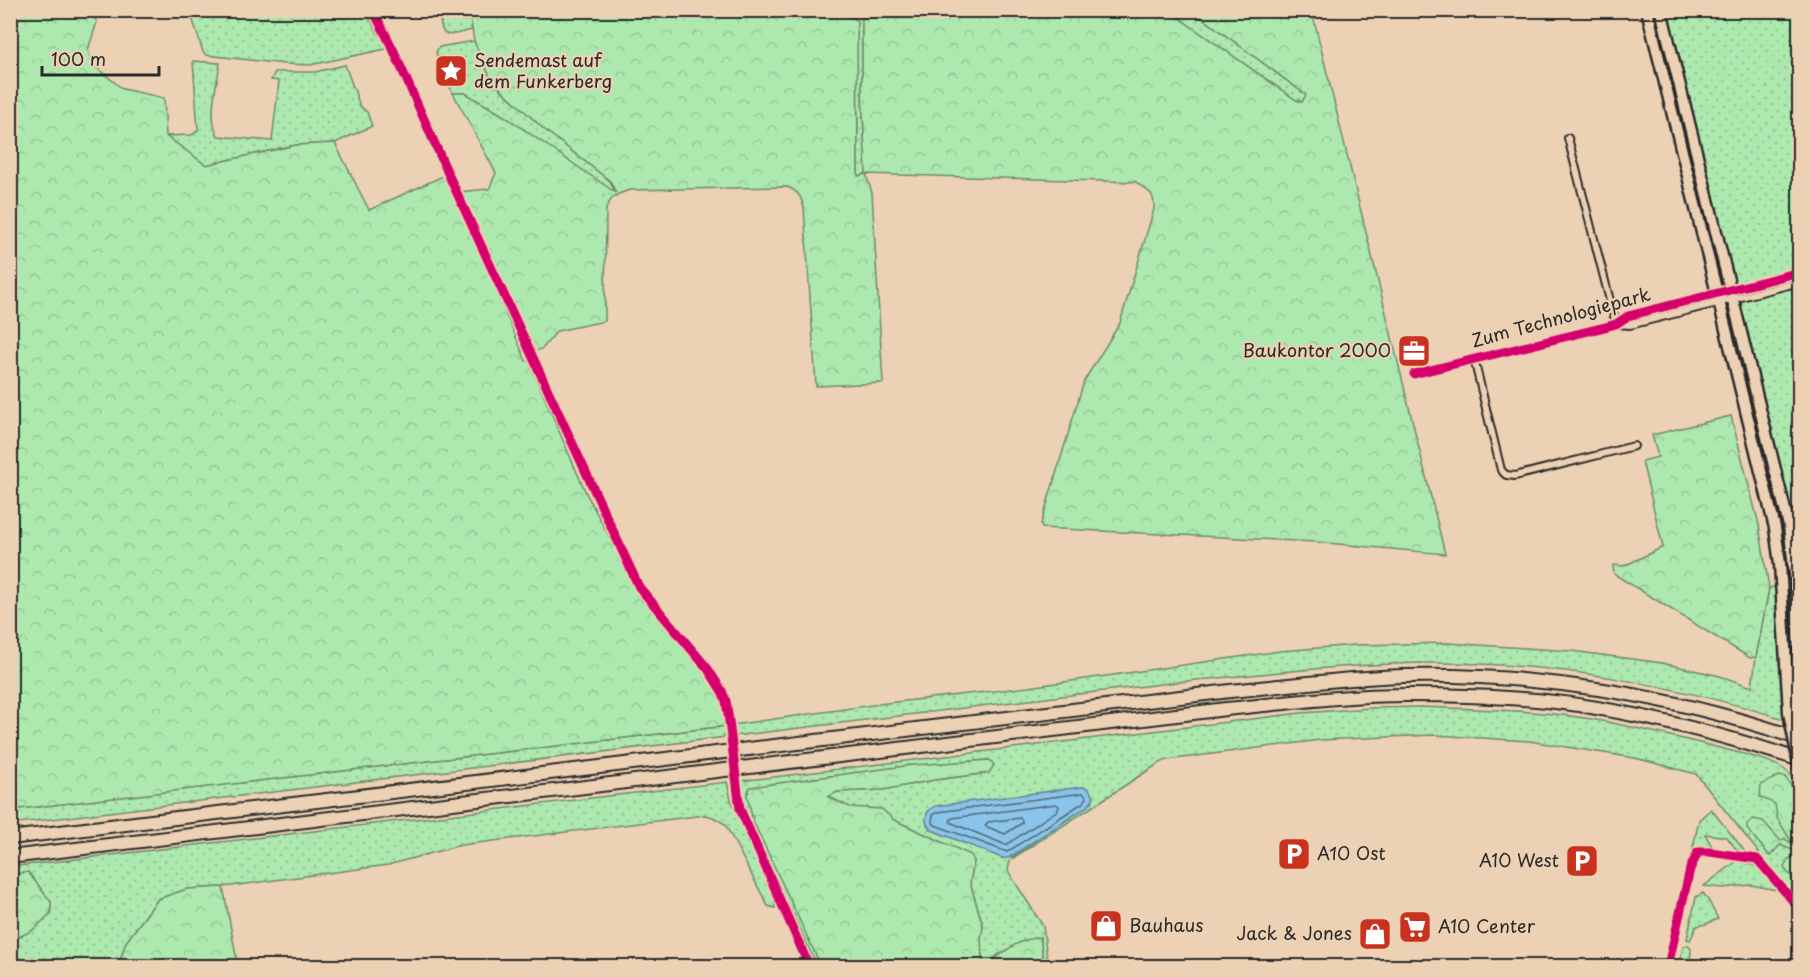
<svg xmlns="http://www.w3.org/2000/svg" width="1810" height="977" viewBox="0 0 1810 977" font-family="'Playpen Sans',sans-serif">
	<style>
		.grass { fill: url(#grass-dots); stroke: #6c8a6c; stroke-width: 1.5; fill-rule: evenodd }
		.forest { fill: url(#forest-crowns); stroke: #6c8a6c; stroke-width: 1.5 }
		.water { fill: #8bc4ea; stroke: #65879e; stroke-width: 1.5 }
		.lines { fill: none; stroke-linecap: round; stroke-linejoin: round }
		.shore { stroke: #516877; stroke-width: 1.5 }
		.minor-casing { stroke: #2b2b2b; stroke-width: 10 }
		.primary-casing { stroke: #2b2b2b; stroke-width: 15 }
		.motorway-casing { stroke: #2b2b2b; stroke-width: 16 }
		.minor { stroke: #edd1b4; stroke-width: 6 }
		.primary { stroke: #edd1b4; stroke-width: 10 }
		.motorway { stroke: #edd1b4; stroke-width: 12 }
		.primary-bridge-casing { stroke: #2b2b2b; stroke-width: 15; stroke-linecap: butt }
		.primary-bridge { stroke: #edd1b4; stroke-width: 10 }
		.cycleway-casing { stroke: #edd1b4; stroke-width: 13 }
		.cycleway { stroke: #d6006c; stroke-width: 9 }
		.labels { text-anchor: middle; stroke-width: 4.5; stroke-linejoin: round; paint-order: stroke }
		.poi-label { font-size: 18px; fill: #2b2b2b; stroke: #edd1b4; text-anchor: start }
		.street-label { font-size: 18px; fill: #2b2b2b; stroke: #edd1b4 }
	</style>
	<defs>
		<pattern id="grass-dots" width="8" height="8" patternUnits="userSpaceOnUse" patternTransform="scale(1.5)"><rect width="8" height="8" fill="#ade8ae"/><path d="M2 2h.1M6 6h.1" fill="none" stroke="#95c796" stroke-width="1.8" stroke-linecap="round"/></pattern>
		<pattern id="forest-crowns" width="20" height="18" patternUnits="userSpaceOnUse" patternTransform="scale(1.5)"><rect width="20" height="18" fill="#ade8ae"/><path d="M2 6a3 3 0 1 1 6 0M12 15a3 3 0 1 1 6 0" fill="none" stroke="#95c796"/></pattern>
	</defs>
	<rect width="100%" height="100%" fill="#edd1b4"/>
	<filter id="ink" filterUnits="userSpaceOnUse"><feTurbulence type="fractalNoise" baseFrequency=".0167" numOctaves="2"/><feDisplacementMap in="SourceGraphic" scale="12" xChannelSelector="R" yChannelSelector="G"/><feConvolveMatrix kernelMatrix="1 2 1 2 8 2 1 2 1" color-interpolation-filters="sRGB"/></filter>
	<g filter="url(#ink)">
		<g class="grass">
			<path d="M 190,11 L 366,11 L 378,34 L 387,43 L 386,49 L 310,65 L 285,64 L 206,55 L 203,52 Z"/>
			<path d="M 439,11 L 469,11 L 472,30 C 444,36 442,41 439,11 Z"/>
			<path d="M 832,11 L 945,11 L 945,18 L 862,18 L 862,92 L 866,174 L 858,176 L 857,20 Z"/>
			<path d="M 1169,11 L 1193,11 L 1306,95 L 1302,102 L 1296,100 Z"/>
			<path d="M 1666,11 L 1799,11 L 1799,548 Z"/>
			<path d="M 474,41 L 492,81 L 545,130 L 610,181 L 616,195 L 504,116 L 465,93 L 453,93 L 443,75 L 436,52 L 439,47 Z"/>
			<path d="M 193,61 L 220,63 C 217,85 207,116 218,136 L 272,141 L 279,81 L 271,80 L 275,72 L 315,72 L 345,65 L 360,106 L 367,112 L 372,126 L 335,143 L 296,145 L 206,165 L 166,136 L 192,135 L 198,130 Z"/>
			<path d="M 1799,583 L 1799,724 C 1682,685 1547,661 1423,663 C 1341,665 1259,674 1178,682 L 11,824 L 10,810 L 726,726 L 887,703 L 1029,687 L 1280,651 L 1356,645 L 1448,643 L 1572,651 L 1662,663 L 1720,676 L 1752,687 L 1756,657 L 1769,588 Z"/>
			<path d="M 1422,707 C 1478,709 1535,710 1591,719 C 1636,727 1680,738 1724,749 C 1742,754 1781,761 1791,776 C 1805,799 1799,873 1799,903 L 1696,774 L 1635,758 L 1529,741 L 1434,735 L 1320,740 L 1167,760 L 1158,764 L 1010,860 L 1008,871 L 1043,926 L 1048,966 L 1044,966 L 1040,937 L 998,955 L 986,966 L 982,958 L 981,939 L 983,925 L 970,883 L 974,861 L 957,849 L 894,820 L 881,809 L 850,808 L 828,796 L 837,792 L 883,790 L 934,780 L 989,773 L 989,760 C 909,765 829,775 750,788 L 786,888 L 821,966 L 817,966 L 746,813 L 742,799 L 740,781 L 1301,713 L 1371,708 ZM 1083,787 L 1093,801 L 1088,806 L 1012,857 L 1002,858 L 932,830 C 922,822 926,810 936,806 Z"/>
			<path d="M 727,782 L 731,800 L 774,897 L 775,908 L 768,906 L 725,824 L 713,817 L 705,815 L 461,845 L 388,865 L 223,887 L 187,889 L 158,899 L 126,942 L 121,958 L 121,966 L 11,966 L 11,941 L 33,930 L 51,913 L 51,902 L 29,873 L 11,875 L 10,867 Z"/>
			<path d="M 1711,809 L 1747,854 L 1736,849 L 1727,837 L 1705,834 L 1713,848 L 1699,848 L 1691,856 L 1699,820 Z"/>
			<path d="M 1737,861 L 1756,866 L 1777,890 L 1751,885 L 1723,888 L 1704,886 Z"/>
			<path d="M 1703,893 L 1707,898 L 1718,919 L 1706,924 L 1697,926 L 1690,940 L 1687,939 L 1696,897 Z"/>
			<path d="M 1688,945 L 1691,949 L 1690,966 L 1679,966 L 1683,947 Z"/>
		</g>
		<g class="forest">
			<path d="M 945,10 L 1169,11 L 1296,100 L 1302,102 L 1306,95 L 1193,11 L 1409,11 L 1313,16 L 1445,554 L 1316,542 L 1042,528 L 1041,524 L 1084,381 L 1120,323 L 1154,209 C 1154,189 1148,193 1136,182 L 866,174 L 872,193 L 883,383 L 816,386 L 804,208 C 801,196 798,191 787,187 L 630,190 C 617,194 611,196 606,209 L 605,321 L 557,331 L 543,348 L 534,352 L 458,192 L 489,189 L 496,173 L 453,93 L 465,93 L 504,116 L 616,193 L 610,181 L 545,130 L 492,81 L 474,41 L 469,11 L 832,10 L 857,20 L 858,176 L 866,174 L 862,92 L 862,18 L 944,18 Z"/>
			<path d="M 10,11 L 90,11 L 97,22 L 88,50 L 91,60 L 98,69 L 123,89 L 164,98 L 166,136 L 206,165 L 296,145 L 335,143 L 369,210 L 443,176 L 485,264 L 526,361 L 528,360 L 586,493 L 630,576 L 713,683 L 720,698 L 726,726 L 11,810 Z"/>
			<path d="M 1731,416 L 1759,525 L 1769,588 L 1756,657 L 1750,658 L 1614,574 L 1613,565 L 1624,566 L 1663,547 L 1642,461 L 1658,457 L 1652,435 Z"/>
			<path d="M 990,760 L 994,765 L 989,773 L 934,780 L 883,790 L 837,792 L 828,797 L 850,807 L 882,809 L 894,820 L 971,855 L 974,861 L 970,883 L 983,926 L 981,939 L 982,958 L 986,966 C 1004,952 1016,940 1040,937 L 1044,966 L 821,966 L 753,821 L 747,795 L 750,787 L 912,765 Z"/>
			<path d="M 1779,776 L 1785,777 L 1792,787 L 1799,807 L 1799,885 L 1784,868 L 1788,859 L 1796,856 L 1795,851 L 1780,845 L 1770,856 L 1747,829 L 1747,824 L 1753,819 L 1763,821 L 1780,840 L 1785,839 L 1793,844 L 1777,818 L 1775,804 L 1760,797 L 1761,785 Z"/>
			<path d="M 28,872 L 51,902 L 51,913 L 33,930 L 11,941 L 11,875 Z"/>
			<path d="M 223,887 L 238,966 L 121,966 L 121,958 L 126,942 L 158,899 L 187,889 Z"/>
		</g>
		<path class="water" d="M 1083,787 L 1088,788 L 1094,797 L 1088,806 L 1008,858 L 1002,858 L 932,830 C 922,822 925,810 936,806 Z"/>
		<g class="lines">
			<g class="shore">
				<path d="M 1083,793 L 1087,797 L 1084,802 L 1007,852 L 935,825 L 932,821 L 933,815 L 938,812 Z"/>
				<path d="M 1056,804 L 1059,806 L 1058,810 L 1006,845 L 952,823 L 950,821 L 952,818 Z"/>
				<path d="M 1020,818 L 1022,820 L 1022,823 L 1005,834 L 985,826 L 988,822 Z"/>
			</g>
			<g class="minor-casing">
				<g id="minor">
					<path d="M 373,10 L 393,49 L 425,119"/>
					<path d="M 1568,138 L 1616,324"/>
					<path d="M 1616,324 L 1630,325 L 1800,282"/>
					<path d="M 1474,359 L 1501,470 L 1506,475 L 1515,476 L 1634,446"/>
					<path d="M 1414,374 L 1605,327 L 1616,324 L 1628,316 L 1800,272"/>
					<path d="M 1668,966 L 1690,869 L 1698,852 L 1710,852 L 1757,859 L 1800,909"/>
				</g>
			</g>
			<g class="primary-casing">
				<g id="primary">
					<path d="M 1647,10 L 1775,528 L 1780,564 L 1789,712"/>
					<path d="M 1661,10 L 1789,526 L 1796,582 L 1800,688"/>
				</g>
			</g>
			<g class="motorway-casing">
				<g id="motorway">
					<path d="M 1794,563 L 1800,563"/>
					<path d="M 10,838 L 1222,692 C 1282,686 1342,678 1403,676 C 1536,673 1673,695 1800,739"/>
					<path d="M 10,857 L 1226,709 C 1286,703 1347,695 1407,695 C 1470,695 1535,697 1597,708 C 1666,720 1733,738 1800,760"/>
				</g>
			</g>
			<use href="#minor" class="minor"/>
			<use href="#primary" class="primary"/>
			<use href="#motorway" class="motorway"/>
			<g class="primary-bridge-casing">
				<path id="primary-bridge" d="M 1789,712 L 1800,769"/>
			</g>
			<use href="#primary-bridge" class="primary-bridge"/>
			<g class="cycleway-casing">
				<g id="cycleway">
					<path d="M 373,10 L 393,49 L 450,178 L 633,574 L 639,587 L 708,669 L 722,691 L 726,701 L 729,721 L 740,809 L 809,966"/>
					<path d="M 1414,374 L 1605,327 L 1616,324 L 1628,316 L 1800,272"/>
					<path d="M 1668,966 L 1690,869 L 1698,852 L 1710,852 L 1757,859 L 1800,909"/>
				</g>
			</g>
			<use href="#cycleway" class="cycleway"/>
		</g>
	</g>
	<defs>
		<g id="sight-square" transform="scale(1.725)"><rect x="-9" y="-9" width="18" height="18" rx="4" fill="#c8321e" stroke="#edd1b4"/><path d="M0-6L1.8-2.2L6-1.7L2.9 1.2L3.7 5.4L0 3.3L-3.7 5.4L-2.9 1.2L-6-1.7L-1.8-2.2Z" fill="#fff"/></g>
		<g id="office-square" transform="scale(1.725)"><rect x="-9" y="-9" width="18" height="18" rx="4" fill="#c8321e" stroke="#edd1b4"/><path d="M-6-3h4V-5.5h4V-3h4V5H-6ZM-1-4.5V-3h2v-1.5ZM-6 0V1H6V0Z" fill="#fff"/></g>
		<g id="parking-square" transform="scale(1.725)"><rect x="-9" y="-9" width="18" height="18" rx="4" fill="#c8321e" stroke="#edd1b4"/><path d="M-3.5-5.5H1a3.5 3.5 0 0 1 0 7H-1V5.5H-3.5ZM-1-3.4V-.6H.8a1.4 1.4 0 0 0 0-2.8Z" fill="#fff"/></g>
		<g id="shop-square" transform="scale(1.725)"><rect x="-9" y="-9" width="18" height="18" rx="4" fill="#c8321e" stroke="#edd1b4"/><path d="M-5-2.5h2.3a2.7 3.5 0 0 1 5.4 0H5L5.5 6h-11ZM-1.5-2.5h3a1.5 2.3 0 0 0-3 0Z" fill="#fff"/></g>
		<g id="supermarket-square" transform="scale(1.725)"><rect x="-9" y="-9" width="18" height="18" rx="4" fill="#c8321e" stroke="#edd1b4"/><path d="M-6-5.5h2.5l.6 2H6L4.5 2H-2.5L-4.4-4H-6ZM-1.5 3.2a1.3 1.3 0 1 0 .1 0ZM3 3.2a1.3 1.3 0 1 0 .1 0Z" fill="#fff"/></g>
	</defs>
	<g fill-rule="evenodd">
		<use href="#sight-square" x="451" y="71"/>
		<use href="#office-square" x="1414" y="351"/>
		<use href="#parking-square" x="1294" y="854"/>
		<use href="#parking-square" x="1582" y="861"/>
		<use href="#shop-square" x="1106" y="926"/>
		<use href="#supermarket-square" x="1415" y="927"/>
		<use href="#shop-square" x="1375" y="934"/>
	</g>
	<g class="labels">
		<g class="poi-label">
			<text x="474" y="67">Sendemast auf<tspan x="474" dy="21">dem Funkerberg</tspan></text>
			<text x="1391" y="357" text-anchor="end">Baukontor 2000</text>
			<text x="1317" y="860">A10 Ost</text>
			<text x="1559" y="867" text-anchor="end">A10 West</text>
			<text x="1129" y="932">Bauhaus</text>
			<text x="1438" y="933">A10 Center</text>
			<text x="1352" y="940" text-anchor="end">Jack &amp; Jones</text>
		</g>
		<g class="street-label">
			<text transform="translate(1561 318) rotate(-15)" y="6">Zum Technologiepark</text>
		</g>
	</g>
	<rect width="1810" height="977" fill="none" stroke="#edd1b4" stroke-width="36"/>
	<rect x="18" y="18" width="1774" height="941" fill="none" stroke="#2b2b2b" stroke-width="2" filter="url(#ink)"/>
	<path d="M42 66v9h117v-9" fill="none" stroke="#2b2b2b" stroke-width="3"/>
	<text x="51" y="66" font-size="18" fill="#2b2b2b" stroke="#edd1b4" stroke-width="4.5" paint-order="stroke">100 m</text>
</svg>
